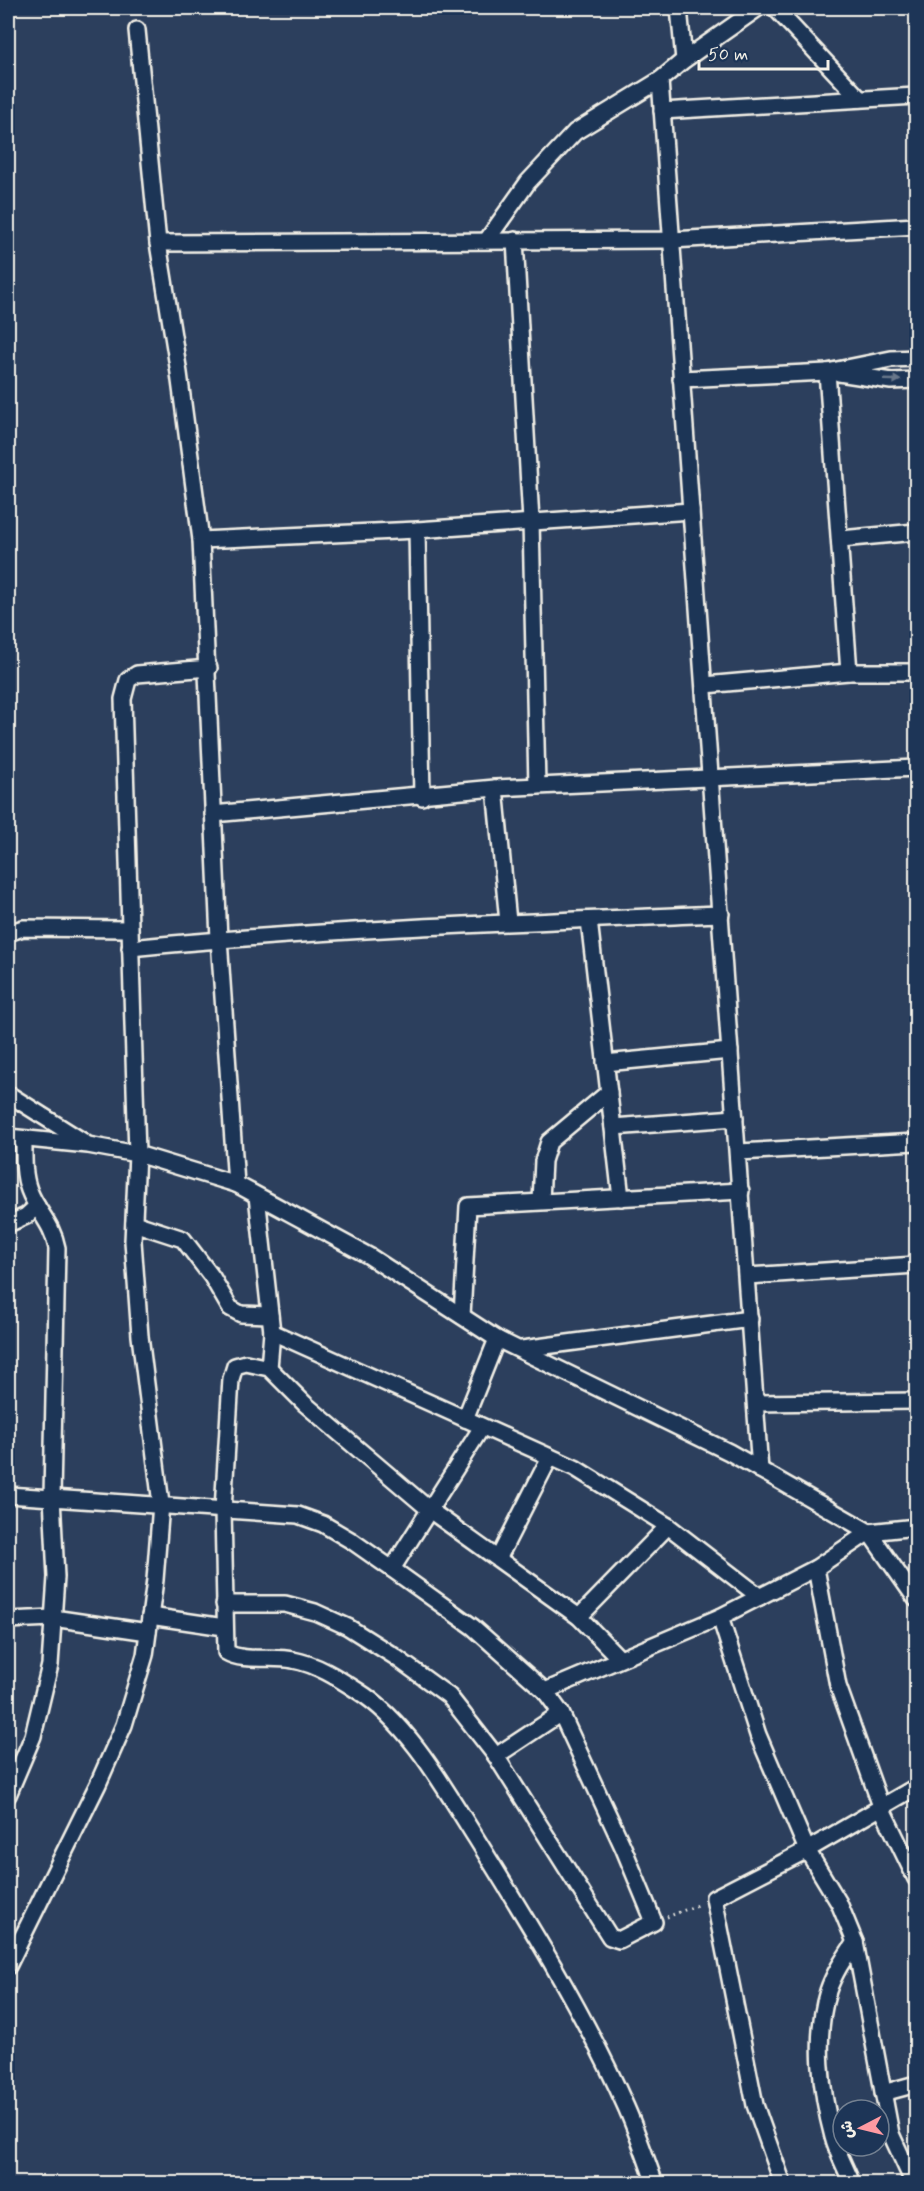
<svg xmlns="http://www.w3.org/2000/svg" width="924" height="2191" viewBox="0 0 924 2191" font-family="Mynerve,'Playpen Sans Arabic',sans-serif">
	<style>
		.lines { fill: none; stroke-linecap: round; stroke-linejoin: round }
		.minor-casing { stroke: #f4f1e8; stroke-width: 20 }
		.path { stroke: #f4f1e8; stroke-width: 3; stroke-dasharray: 1.5 4.5; stroke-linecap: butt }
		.minor { stroke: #1d3557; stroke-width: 15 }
		.oneway { fill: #68778a }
	</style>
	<rect width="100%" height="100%" fill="#2c3f5d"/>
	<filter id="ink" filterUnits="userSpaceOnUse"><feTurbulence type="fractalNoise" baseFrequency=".0167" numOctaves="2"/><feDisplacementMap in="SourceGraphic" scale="12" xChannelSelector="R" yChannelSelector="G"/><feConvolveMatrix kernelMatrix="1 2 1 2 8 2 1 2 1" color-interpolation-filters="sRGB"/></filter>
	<g filter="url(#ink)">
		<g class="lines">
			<g class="minor-casing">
				<g id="minor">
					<path d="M 679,8 L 684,60"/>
					<path d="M 775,8 L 860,99"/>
					<path d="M 137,30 L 158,243 L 179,373 L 201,540 L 219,939 L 236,1184"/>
					<path d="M 660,80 L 760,1470"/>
					<path d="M 662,111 L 916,96"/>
					<path d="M 487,240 L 528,182 L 575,132 L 660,80 L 684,60 L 758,8"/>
					<path d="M 515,240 L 531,521 L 537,786"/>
					<path d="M 158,243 L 672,240 L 916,226"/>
					<path d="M 827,372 L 849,672"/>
					<path d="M 839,373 L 891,381 L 916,380"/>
					<path d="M 681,379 L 827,372 L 891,359 L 916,358"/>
					<path d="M 417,530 L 422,797"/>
					<path d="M 841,539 L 916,532"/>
					<path d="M 201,540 L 417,530 L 691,511"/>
					<path d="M 705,685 L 849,672 L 916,672"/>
					<path d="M 495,788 L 508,922"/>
					<path d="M 213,814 L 495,788 L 916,768"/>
					<path d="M 589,920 L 621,1198"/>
					<path d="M 8,933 L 23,928 L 128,929"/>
					<path d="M 130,948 C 326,929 524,922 721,914"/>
					<path d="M 605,1063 L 730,1051"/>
					<path d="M 8,1094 L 84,1142"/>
					<path d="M 613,1127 L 735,1118"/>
					<path d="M 8,1137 L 88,1145 L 137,1154 L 236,1184 L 369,1256 L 497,1339 L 729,1452 L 869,1532 L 916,1599"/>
					<path d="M 739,1152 L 916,1142"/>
					<path d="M 257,1196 L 272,1332 L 269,1368"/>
					<path d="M 541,1201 L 543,1161 L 549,1142 L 609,1092"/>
					<path d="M 134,1223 L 183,1239 L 212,1277 L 230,1308 L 241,1314 L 270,1315"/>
					<path d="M 8,1224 L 26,1216 L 37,1206"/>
					<path d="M 747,1276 L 916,1265"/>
					<path d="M 462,1316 L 468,1206 L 741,1191"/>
					<path d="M 272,1332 L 575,1468 L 668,1526 L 760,1597"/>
					<path d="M 522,1349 L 750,1319"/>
					<path d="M 756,1403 L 916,1401"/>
					<path d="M 465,1419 L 497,1339"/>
					<path d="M 8,1495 L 298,1515 L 323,1524 L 352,1541 L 392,1569 L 473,1627 L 545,1691 L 561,1713 L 623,1847 L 654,1922 L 619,1940 L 610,1937 L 496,1756 L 449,1696 L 394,1656 L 348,1627 L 315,1612 L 285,1604 L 224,1604"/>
					<path d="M 499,1557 L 550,1457"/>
					<path d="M 816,1568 L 838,1686 L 882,1809 L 916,1879"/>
					<path d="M 392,1569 L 482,1427"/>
					<path d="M 150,1616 L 224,1627"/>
					<path d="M 579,1617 L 668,1526"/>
					<path d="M 720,1617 L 758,1735 L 807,1850 L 839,1903 L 855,1942 L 891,2134 L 914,2184"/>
					<path d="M 8,1620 L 53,1618 L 148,1632"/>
					<path d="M 619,1658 L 579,1617 L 431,1511 L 305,1404 L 269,1368 L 246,1363 L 235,1366 L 231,1379 L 223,1510 L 226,1652 C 244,1663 273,1655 293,1660 C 316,1664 338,1678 358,1691 C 409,1723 445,1789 476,1838 C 530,1925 585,2014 626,2107 C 637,2132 646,2158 655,2184"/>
					<path d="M 545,1691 L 720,1617 L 816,1568 L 869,1532 L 916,1527"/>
					<path d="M 496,1756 L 561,1713"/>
					<path d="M 8,1795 L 33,1736 L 50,1665 L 56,1577 L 52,1497 L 57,1248 C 52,1222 37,1212 29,1190 C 23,1174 24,1156 24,1139"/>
					<path d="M 8,1966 L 98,1784 L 124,1725 L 145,1655 L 155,1580 L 161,1504 L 140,1336 L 133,1241 L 137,1154 L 123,699 L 128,680 L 137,674 L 209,668"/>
					<path d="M 883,2093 L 916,2084"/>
					<path d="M 783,2184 L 755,2105 L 714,1898 L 807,1850 L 916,1787"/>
					<path d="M 852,2184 C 846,2168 837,2153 833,2137 C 821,2092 814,2036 828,1991 C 834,1973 845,1957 855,1942"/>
				</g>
			</g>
			<path class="path" d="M 667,1917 L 700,1904"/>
			<use href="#minor" class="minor"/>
		</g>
		<defs><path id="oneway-solid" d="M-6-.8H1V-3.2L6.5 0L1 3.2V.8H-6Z" transform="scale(1.5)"/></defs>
		<use class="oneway" href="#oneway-solid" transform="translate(892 380) rotate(2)"/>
	</g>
	<rect width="924" height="2191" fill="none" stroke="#1d3557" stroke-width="30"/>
	<rect x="15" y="15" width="894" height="2161" fill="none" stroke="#f4f1e8" stroke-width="2" filter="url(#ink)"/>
	<g transform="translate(861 2128) rotate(263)"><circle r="28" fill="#1d3557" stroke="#738091" stroke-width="1.5"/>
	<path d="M0-4.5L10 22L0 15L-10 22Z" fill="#ff9aa2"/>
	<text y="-9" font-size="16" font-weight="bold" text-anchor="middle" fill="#f4f1e8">ش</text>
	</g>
	<path d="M699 60v9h129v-9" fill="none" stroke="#f4f1e8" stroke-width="3"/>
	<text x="708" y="60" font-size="18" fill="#f4f1e8" stroke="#1d3557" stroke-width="4.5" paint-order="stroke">50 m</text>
</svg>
